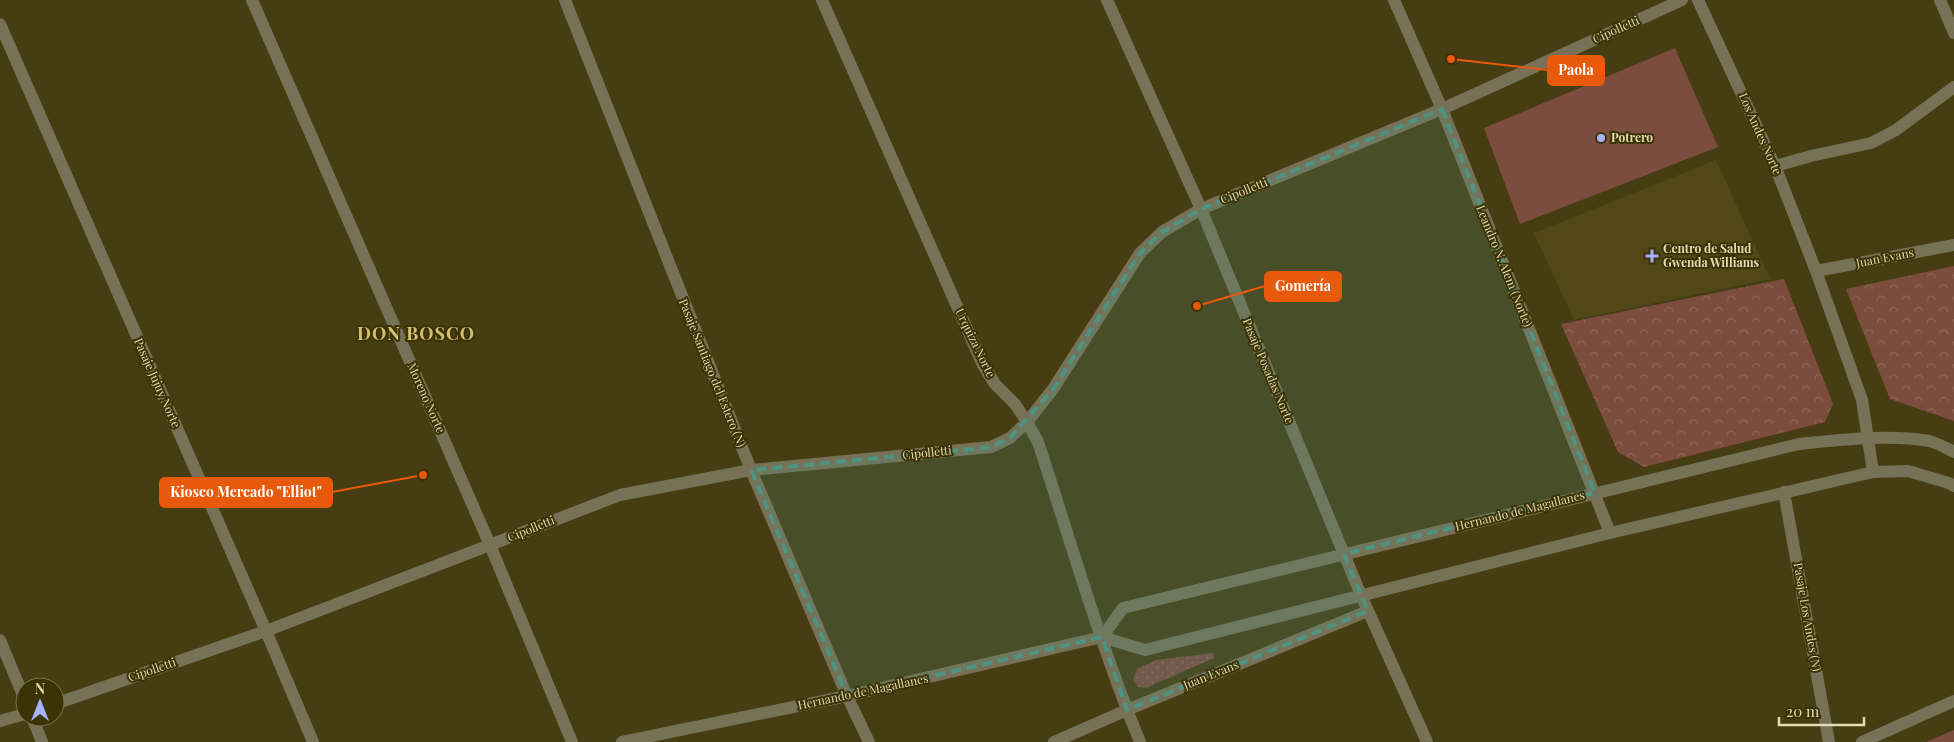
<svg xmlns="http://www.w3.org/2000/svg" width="1954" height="742" viewBox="0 0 1954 742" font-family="'Playfair Display',serif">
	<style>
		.built { fill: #524817 }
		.park { fill: url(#park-crowns) }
		.garden { fill: url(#garden-dots) }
		.pitch { fill: #7c4c3e }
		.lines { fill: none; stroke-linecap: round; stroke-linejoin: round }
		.minor { stroke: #767157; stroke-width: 12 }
		.marked { fill: #4e9483; fill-opacity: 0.2; stroke: #4e9483; stroke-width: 4; stroke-dasharray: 10 6; stroke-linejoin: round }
		.poi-dot { fill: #a7b1fc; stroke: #3b3305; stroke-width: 2 }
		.labels { text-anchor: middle; stroke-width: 4; stroke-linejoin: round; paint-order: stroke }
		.street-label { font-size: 12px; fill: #e2dbb4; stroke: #3b3305 }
		.poi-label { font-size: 12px; font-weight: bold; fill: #e2dbb4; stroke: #3b3305; text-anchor: start }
		.district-label { font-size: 18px; font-weight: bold; letter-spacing: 1px; fill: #d1c06f; stroke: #3b3305 }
		.leader { fill: none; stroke: #e8590c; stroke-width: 2 }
		.callout-dot { fill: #e8590c; stroke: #3b3305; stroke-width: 2 }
		.callout { fill: #e8590c; stroke: #e8590c; stroke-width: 2 }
		.callout-label { font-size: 14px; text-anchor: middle; font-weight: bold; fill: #fff }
	</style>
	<defs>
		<pattern id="park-crowns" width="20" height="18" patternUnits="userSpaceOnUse" patternTransform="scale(1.25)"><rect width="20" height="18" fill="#7c4c3e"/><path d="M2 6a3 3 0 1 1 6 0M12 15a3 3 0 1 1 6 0" fill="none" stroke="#8e6558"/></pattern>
		<pattern id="garden-dots" width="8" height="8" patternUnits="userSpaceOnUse" patternTransform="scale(1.25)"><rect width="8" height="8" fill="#7c4c3e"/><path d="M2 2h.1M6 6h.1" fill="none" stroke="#8e6558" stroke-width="1.8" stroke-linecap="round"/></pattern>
	</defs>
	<rect width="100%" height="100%" fill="#463d12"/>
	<path class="built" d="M 1716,160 L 1770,279 L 1574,320 L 1534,233 Z"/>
	<g class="park">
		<path d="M 1954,266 L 1954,421 L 1890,399 L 1846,289 Z"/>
		<path d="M 1784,279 L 1833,404 L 1825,422 L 1644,467 L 1618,452 L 1561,324 Z"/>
	</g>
	<path class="garden" d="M 1213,653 L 1214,658 L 1146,688 L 1138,687 L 1133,680 L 1137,669 L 1156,660 Z"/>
	<g class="pitch">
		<path d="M 1675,48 L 1718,147 L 1520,224 L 1484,128 Z"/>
		<path d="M 1954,730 L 1954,742 L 1926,742 Z"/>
	</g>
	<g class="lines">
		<g class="minor">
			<path d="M 252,0 L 490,545 L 572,742"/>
			<path d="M 565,0 L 751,470 L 847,696 L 869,742"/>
			<path d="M 822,0 L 983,365 L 995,384 L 1015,404 L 1027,422 L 1038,442 C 1071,542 1100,645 1140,742"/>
			<path d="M 1107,0 L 1201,209 L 1361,595 L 1427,742"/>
			<path d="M 1394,0 L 1442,109 L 1610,533"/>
			<path d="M 1698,0 L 1775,166 L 1816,271 L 1862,400 L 1873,472"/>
			<path d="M 1940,0 L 1954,33"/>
			<path d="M 0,24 L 266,631 L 313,742"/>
			<path d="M 1775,166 L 1811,156 L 1871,143 L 1896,130 L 1954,87"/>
			<path d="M 1816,271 L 1954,245"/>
			<path d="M 1784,492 L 1829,742"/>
			<path d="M 1102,637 L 1123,608 L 1799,444 C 1841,440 1887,434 1929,441 C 1937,443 1946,448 1954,452"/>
			<path d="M 0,640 L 25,700"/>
			<path d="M 55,704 L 266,631 L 620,495 L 751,470 L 991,447 L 1010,438 L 1027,422 L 1053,389 L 1140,253 L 1162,232 L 1201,209 L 1442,109 L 1682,0"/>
			<path d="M 32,717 L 42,742"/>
			<path d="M 0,721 L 25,714"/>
			<path d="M 622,742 L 847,696 L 1102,637 L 1145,650 L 1610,533 L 1873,472 L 1908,471 L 1949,483 L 1954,486"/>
			<path d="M 1054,742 L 1127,710 L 1368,611"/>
			<path d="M 1862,742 L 1954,701"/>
		</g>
	</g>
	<path class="marked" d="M 1442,109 L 1595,493 L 1344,554 L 1368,611 L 1127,710 L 1102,637 L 847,696 L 751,470 L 991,447 L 1010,438 L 1053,389 L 1140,253 L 1162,232 L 1201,209 Z"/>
	<g class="poi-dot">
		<circle cx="1601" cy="138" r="5"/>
		<path d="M1649.5 248.5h5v5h5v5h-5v5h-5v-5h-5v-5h5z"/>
	</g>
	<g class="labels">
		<g class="street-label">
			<text transform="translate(1616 30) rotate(-24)" y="4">Cipolletti</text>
			<text transform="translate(1760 134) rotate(66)" y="4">Los Andes Norte</text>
			<text transform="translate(1244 191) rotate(-22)" y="4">Cipolletti</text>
			<text transform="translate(1885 258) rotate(-11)" y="4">Juan Evans</text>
			<text transform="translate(1504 266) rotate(68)" y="4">Leandro N. Alem (Norte)</text>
			<text transform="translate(975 343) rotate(64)" y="4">Urquiza Norte</text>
			<text transform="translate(1268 371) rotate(67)" y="4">Pasaje Posadas Norte</text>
			<text transform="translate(712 373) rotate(68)" y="4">Pasaje Santiago del Estero (N)</text>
			<text transform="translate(157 383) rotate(66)" y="4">Pasaje Jujuy Norte</text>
			<text transform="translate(426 398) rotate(66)" y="4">Moreno Norte</text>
			<text transform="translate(927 453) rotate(-6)" y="4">Cipolletti</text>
			<text transform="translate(1520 511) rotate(-14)" y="4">Hernando de Magallanes</text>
			<text transform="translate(531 529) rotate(-22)" y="4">Cipolletti</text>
			<text transform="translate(1807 617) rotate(80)" y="4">Pasaje Los Andes (N)</text>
			<text transform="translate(152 670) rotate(-19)" y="4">Cipolletti</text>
			<text transform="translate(1211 675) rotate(-22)" y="4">Juan Evans</text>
			<text transform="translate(863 692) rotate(-12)" y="4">Hernando de Magallanes</text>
		</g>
		<g class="poi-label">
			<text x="1611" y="142">Potrero</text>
			<text x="1663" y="253">Centro de Salud<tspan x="1663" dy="14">Gwenda Williams</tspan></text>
		</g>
		<g class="district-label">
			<text x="416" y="340">DON BOSCO</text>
		</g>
	</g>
	<path class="leader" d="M1451 59L1548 70M1197 306L1265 286M423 475L332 492"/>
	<g class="callout-dot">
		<circle cx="1451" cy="59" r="5"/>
		<circle cx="1197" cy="306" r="5"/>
		<circle cx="423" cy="475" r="5"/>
	</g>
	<g class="callout">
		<rect x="1548" y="56" width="56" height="29" rx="5"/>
		<rect x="1265" y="272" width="76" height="29" rx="5"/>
		<rect x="160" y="478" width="172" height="29" rx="5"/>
	</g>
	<g class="callout-label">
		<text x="1576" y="75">Paola</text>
		<text x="1303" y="291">Gomería</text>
		<text x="246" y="497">Kiosco Mercado "Elliot"</text>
	</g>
	<g transform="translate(40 702)"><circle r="24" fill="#3b3305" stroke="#7e764b"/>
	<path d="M0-4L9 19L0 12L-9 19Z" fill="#a7b1fc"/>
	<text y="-8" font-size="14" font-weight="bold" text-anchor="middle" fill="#e2dbb4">N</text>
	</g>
	<path d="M1779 717v8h85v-8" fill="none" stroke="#e2dbb4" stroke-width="2.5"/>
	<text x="1786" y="717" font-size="15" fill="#e2dbb4" stroke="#3b3305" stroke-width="4" paint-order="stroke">20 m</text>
</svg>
